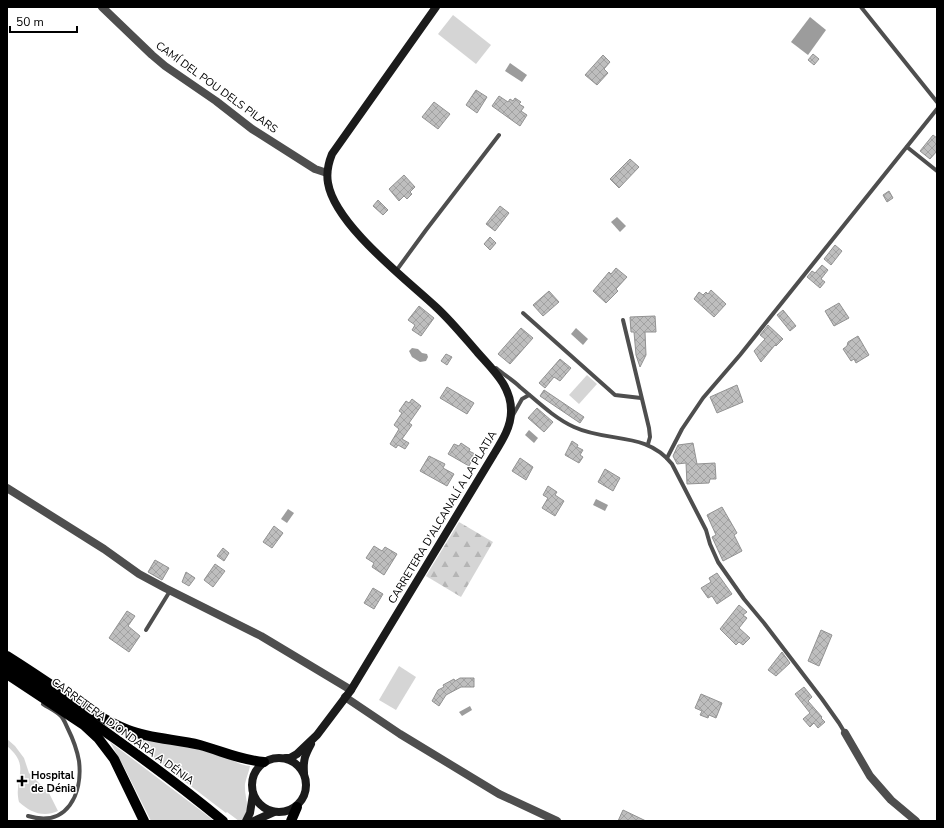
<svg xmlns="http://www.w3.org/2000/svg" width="944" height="828" viewBox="0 0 944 828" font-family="'Nunito Sans',sans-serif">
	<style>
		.green { fill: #d5d5d5 }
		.forest { fill: url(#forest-firs) }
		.water { fill: #9c9c9c }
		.building { fill: url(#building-cross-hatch); stroke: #929292 }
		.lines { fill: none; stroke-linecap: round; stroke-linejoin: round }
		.service { stroke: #4e4e4e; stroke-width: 4 }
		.minor { stroke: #4e4e4e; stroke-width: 8 }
		.secondary { stroke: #1b1b1b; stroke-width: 8 }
		.primary { stroke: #000; stroke-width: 10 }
		.poi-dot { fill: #000; stroke: #fff; stroke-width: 1.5 }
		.labels { text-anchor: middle; stroke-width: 3; stroke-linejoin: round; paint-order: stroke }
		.street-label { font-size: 11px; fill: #000; stroke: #fff }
		.poi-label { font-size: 11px; font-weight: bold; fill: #000; stroke: #fff; text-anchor: start }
	</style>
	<defs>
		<pattern id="forest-firs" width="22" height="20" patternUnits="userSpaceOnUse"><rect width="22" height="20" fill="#d5d5d5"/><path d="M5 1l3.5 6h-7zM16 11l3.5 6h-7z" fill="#b5b5b5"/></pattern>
		<pattern id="building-cross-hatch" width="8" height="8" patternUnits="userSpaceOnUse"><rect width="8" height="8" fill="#bebebe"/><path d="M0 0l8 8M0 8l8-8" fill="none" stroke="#a2a2a2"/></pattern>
	</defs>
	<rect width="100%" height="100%" fill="#fff"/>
	<g class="green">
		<path d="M 453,15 L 491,45 L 476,64 L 438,34 Z"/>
		<path d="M 587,375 L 597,384 L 579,404 L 569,395 Z"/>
		<path d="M 399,666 L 416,677 L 396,710 L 379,700 Z"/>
		<path d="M 124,733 C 155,739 188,744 218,754 C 230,758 238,765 250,766 C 249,772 246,778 245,784 C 244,799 252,806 242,821 L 239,821 L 227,812 L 226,813 L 124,735 Z"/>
		<path d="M 7,739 L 15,746 L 24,758 L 29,773 L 49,793 L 58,811 C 43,818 30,812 19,802 C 13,778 32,767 7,746 Z"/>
		<path d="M 110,742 L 204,813 L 214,821 L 151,821 L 123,765 Z"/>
	</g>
	<path class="forest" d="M 459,522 L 493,542 L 461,597 L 426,576 Z"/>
	<g class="water">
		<path d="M 810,17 L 826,30 L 808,55 L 791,42 Z"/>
		<path d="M 510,63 L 527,75 L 522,82 L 505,71 Z"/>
		<path d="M 617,217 L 626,226 L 620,232 L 611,222 Z"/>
		<path d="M 576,328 L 588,339 L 583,345 L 571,334 Z"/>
		<path d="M 412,348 L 418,349 L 422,353 L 427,354 L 428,357 L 426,361 L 420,362 L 412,357 L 409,351 Z"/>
		<path d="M 529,430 L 538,438 L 534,443 L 525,435 Z"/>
		<path d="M 596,499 L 608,505 L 605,511 L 593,505 Z"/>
		<path d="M 288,509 L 294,513 L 287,523 L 281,519 Z"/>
		<path d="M 470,706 L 472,710 L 462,716 L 459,712 Z"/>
	</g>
	<g class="building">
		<path d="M 813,54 L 819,59 L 814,65 L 808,60 Z"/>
		<path d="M 603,55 L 610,62 L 604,69 L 608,73 L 597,85 L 585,75 Z"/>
		<path d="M 476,90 L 487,97 L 477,113 L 466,105 Z"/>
		<path d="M 499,96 L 508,102 L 510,99 L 513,101 L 515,98 L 521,102 L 519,104 L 524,107 L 521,111 L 527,115 L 520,126 L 492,106 Z"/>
		<path d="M 434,102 L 450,114 L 438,129 L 422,117 Z"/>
		<path d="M 933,135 L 937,138 L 937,151 L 930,159 L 920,151 Z"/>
		<path d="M 630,159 L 639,167 L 619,188 L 610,179 Z"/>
		<path d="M 404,175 L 415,187 L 410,192 L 412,194 L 407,199 L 404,196 L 399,201 L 389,189 Z"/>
		<path d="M 889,191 L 893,198 L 887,202 L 883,195 Z"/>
		<path d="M 378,200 L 388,210 L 383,215 L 373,206 Z"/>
		<path d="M 500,206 L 509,213 L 495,231 L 486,224 Z"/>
		<path d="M 490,237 L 496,243 L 490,250 L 484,244 Z"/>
		<path d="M 835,245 L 842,251 L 831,265 L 824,259 Z"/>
		<path d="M 822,265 L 828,270 L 821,279 L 825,282 L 820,288 L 807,277 L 812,271 L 815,273 Z"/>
		<path d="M 616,268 L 627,277 L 616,289 L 618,291 L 606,303 L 593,291 L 609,272 L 611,274 Z"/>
		<path d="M 711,290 L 726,304 L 714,317 L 694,299 L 699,292 L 703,295 L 706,292 L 708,294 Z"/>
		<path d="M 549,291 L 559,302 L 543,316 L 533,305 Z"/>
		<path d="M 839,303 L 849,318 L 834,326 L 825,311 Z"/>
		<path d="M 419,306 L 434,318 L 421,336 L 412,330 L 415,325 L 408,320 Z"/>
		<path d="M 783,310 L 796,326 L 790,331 L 777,315 Z"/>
		<path d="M 655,316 L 656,332 L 645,332 L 646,355 L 640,367 L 636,355 L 634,332 L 631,332 L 630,317 Z"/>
		<path d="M 768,325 L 783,339 L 776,346 L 775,345 L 761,362 L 754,351 L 765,339 L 760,335 Z"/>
		<path d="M 521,328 L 533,338 L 510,364 L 498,354 Z"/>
		<path d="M 858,336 L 869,355 L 856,363 L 854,359 L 851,361 L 843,349 L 847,346 L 848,342 Z"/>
		<path d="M 446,354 L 452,357 L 447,365 L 441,361 Z"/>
		<path d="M 560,359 L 571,368 L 560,381 L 554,377 L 545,388 L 539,383 Z"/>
		<path d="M 737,385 L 743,402 L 717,413 L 710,397 Z"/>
		<path d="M 447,387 L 474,403 L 467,414 L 440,398 Z"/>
		<path d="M 544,390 L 584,417 L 580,423 L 540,396 Z"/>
		<path d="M 412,399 L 421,406 L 409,423 L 412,425 L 402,439 L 409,443 L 405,449 L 398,445 L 396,448 L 390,444 L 399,429 L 394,425 L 402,413 L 399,411 L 406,401 L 409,403 Z"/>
		<path d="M 537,408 L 553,422 L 544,432 L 528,418 Z"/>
		<path d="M 572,441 L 578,445 L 577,447 L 583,450 L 580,455 L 583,457 L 579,463 L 565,455 Z"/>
		<path d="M 461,443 L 470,449 L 469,451 L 475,454 L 469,466 L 448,454 L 454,444 L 459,446 Z"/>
		<path d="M 693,443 L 697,464 L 715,463 L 716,479 L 710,479 L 709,483 L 687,484 L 686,463 L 677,464 L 673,456 L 678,445 Z"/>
		<path d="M 429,456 L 445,464 L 443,468 L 454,474 L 447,486 L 420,471 Z"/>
		<path d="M 520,458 L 533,467 L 526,480 L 512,471 Z"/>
		<path d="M 605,469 L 620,478 L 613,491 L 598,482 Z"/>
		<path d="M 548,486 L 557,492 L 555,495 L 564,501 L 555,516 L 542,508 L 548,498 L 543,495 Z"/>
		<path d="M 722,507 L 737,533 L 734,535 L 742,551 L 723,561 L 712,537 L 716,535 L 707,515 Z"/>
		<path d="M 274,526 L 283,533 L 272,548 L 263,542 Z"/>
		<path d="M 374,546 L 382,551 L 385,547 L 397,554 L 384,575 L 372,567 L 374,563 L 366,558 Z"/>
		<path d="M 223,548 L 229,553 L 224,561 L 217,556 Z"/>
		<path d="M 155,560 L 169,568 L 162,580 L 148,572 Z"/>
		<path d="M 215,564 L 225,571 L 213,587 L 204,580 Z"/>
		<path d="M 186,572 L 195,578 L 189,586 L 182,582 Z"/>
		<path d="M 717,573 L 732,594 L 717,604 L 712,596 L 708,598 L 701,588 L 711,582 L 709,578 Z"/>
		<path d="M 373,588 L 383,594 L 374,609 L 364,603 Z"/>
		<path d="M 739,605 L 747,612 L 743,615 L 747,618 L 739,628 L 750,638 L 743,645 L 739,642 L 736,645 L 720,629 Z"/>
		<path d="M 127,611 L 135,616 L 128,626 L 140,636 L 129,652 L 109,638 Z"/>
		<path d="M 821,630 L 832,635 L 819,666 L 808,661 Z"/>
		<path d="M 782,652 L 790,663 L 776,676 L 768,670 Z"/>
		<path d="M 460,678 L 474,678 L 474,687 L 461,687 L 446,695 L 439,706 L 432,701 L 438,690 L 444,687 L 443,685 L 454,679 L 455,681 Z"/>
		<path d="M 804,687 L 812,697 L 808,701 L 822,717 L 821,718 L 825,722 L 818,728 L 814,723 L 810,727 L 803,719 L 810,713 L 795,694 Z"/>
		<path d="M 701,694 L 722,703 L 716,718 L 709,715 L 708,718 L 700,715 L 702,711 L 695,708 Z"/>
		<path d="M 623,810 L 646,821 L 618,821 Z"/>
	</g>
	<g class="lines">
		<g class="service">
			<path d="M 861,7 L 937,102"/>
			<path d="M 907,147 L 937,171"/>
			<path d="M 396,271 L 426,230 L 499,135"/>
			<path d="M 523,313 L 615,395 L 641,398"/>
			<path d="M 623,320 L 649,428 L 650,437 L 648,444"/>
			<path d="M 496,368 C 504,375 513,380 520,387 C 537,401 554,418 574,427 C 608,443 646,431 672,464 L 706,530 L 710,544 L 718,562 L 744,599 L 764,623 L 822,699 L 839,723 L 845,733"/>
			<path d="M 513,415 L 522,399 L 529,395"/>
			<path d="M 667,458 L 682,429 L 703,398 L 740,355 L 937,109"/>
			<path d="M 146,630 L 170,591"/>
			<path d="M 28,816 C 67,828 83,794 79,761 C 77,750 73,739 68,729 C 66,725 64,719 61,716 C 56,711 49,708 43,704"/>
		</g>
		<g class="minor">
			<path d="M 102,7 L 152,55 L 165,66 L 216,101 L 252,129 L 315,169 L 327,173"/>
			<path d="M 7,488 L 104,549 L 139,574 L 165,588 L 261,636 L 351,690"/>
			<path d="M 345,697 L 400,734 L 499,794 L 557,821"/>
			<path d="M 845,733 L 870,776 L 891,800 L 916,821"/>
		</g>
		<g class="secondary">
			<circle cx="279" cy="785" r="27"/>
			<path d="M 286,758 L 290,758 L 297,754 L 317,735 L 351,690 L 494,454 C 502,441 511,427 511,412 C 512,387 493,370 478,353 C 464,337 452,322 437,308 C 406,279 335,225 328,183 C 326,172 328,164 332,154 L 436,7"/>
			<path d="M 304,773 C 303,760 305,755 311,744"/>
			<path d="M 246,821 L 250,813 L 253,794"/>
			<path d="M 254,821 L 274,812"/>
		</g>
		<g class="primary">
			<path d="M 7,656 C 26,668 44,680 63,693 C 84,707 105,721 128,730 C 151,739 176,739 200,745 C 222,751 240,760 264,762"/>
			<path d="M 7,665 C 81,714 154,764 223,821"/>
			<path d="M 7,674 L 84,725 L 98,738 L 114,759 L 144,821"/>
			<path d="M 291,821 L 297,807"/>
		</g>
	</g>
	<path class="poi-dot" d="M20 775h4v4h4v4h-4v4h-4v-4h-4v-4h4z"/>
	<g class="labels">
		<g class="street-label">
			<text transform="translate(217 87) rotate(36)" y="4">CAMÍ DEL POU DELS PILARS</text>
			<text transform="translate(442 517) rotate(-59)" y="4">CARRETERA D'ALCANALÍ A LA PLATJA</text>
			<text transform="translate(123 731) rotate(36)" y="4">CARRETERA D'ONDARA A DÉNIA</text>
		</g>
		<g class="poi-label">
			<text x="31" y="779">Hospital<tspan x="31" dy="13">de Dénia</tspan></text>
		</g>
	</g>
	<rect width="944" height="828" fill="none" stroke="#000000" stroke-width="16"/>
	<path d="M10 26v6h67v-6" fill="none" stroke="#000000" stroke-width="2"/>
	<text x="16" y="26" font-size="12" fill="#000000" stroke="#ffffff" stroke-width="3" paint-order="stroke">50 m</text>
</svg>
